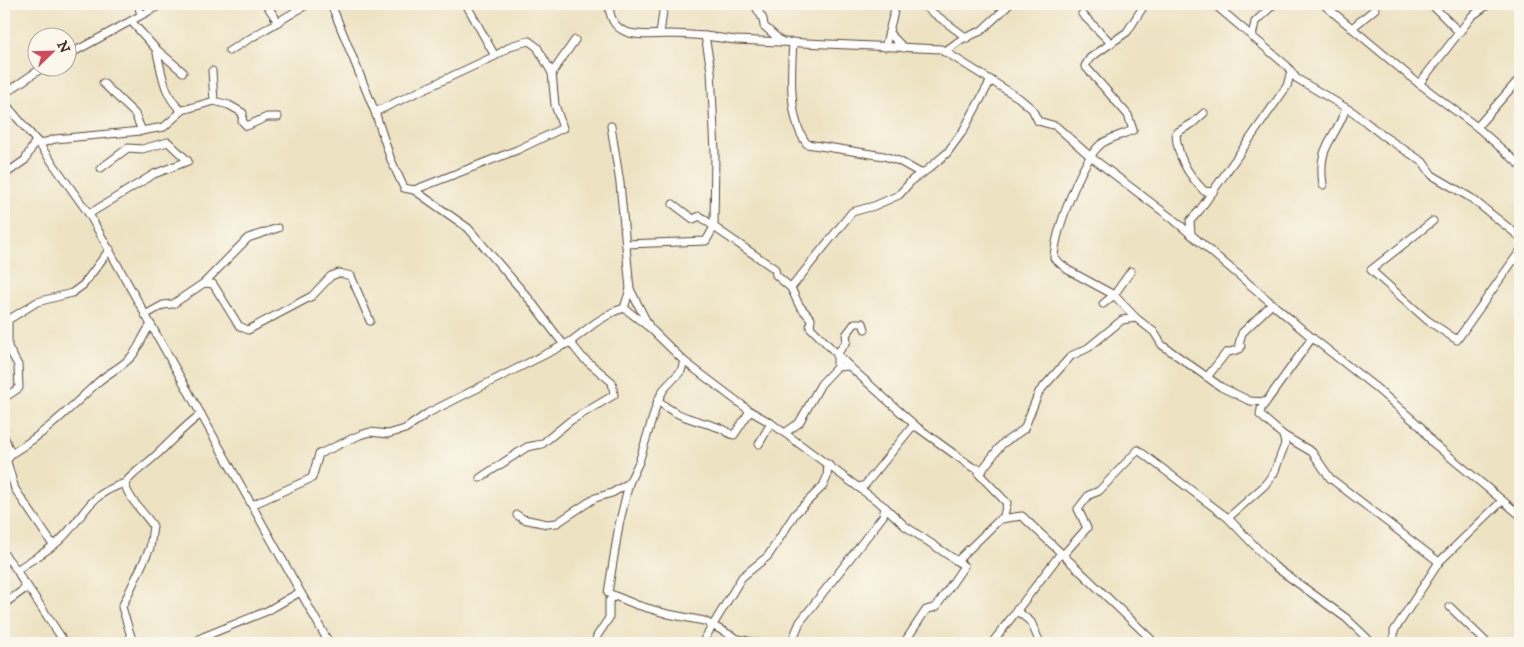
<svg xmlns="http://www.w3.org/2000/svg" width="1524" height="647" viewBox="0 0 1524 647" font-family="'IM FELL DW Pica',serif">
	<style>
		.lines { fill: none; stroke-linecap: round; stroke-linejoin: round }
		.minor-casing { stroke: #564637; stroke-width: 9 }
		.minor { stroke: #fff; stroke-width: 7 }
	</style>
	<rect width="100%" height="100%" fill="#fbf7ec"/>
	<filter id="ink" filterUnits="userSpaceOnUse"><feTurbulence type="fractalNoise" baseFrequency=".02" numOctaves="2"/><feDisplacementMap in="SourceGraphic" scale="10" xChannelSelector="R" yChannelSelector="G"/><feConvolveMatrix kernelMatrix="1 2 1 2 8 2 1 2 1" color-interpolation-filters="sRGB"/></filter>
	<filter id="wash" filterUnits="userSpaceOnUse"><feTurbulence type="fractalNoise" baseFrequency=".0096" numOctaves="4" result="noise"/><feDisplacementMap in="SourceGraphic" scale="20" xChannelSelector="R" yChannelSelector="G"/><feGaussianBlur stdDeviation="1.12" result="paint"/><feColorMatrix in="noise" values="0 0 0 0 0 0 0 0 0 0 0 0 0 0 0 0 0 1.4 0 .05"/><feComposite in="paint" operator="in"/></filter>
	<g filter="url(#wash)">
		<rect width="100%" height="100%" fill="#ede3c3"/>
	</g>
	<g filter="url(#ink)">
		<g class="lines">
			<g class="minor-casing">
				<g id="minor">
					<path d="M 138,4 L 141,15"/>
					<path d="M 266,4 L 278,22"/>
					<path d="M 331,4 L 375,112 L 391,160 L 404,188 L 414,190 L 517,150 L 563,128 L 555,105 L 552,73 L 575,40"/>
					<path d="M 609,4 C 610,40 642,35 669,34 C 681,34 693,35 705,36 L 711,70 L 715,152 L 714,227 L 775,269 L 776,275 L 791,288 L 799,305 L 811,319 L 810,327 L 849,366"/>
					<path d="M 754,4 L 763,19 L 764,26 L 782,42"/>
					<path d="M 921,4 L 967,38"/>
					<path d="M 1214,4 L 1287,66 L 1296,78 L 1353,112 L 1382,135 L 1423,162 L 1432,175 L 1471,198 L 1520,237"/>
					<path d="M 1323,4 L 1413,79 L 1477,127 L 1520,165"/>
					<path d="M 1431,4 L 1459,32"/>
					<path d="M 1082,14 L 1111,43"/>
					<path d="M 131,21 L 156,49 L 183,72"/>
					<path d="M 1352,28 L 1375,9"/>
					<path d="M 889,33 L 904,48"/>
					<path d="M 660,34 L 664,4"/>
					<path d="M 705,36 L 736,40 L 941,49 L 1019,98 L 1032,109 L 1038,121 L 1056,126 L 1091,157 L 1174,220 L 1310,336 L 1375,387 L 1421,427 L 1432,442 L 1520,515"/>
					<path d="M 1252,37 L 1255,22 L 1274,4"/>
					<path d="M 793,42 C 791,72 788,120 807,144 L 884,156 L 899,161 L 922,174"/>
					<path d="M 885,47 L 896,4"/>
					<path d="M 156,49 C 162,71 163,96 182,111"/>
					<path d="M 229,51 L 308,4"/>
					<path d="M 944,52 L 962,39 L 981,31 L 1010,4"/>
					<path d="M 68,55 L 162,4"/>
					<path d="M 495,56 L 513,45 L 529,41 L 537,47 L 552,73"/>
					<path d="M 103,83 L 135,114 L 142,131"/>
					<path d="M 1419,84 L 1472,16 L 1489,4"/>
					<path d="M 4,94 L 42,68"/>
					<path d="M 214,101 L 229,105 L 243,113 L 242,121 L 247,126 L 267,117 L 278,117"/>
					<path d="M 4,102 L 39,144 L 89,214 L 329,643"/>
					<path d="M 375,112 L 495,56 L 466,4"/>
					<path d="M 1204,113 L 1193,123 L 1176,133 C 1177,157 1188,174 1204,191 L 1213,192"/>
					<path d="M 611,126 L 620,183 L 630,289 L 650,328 L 684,361 L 750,411 L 771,423"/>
					<path d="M 1477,127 L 1520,78"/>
					<path d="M 39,144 L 55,139 L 141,131 L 164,127 L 183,110 L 214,101 L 212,71"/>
					<path d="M 4,175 L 25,160 L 36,140"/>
					<path d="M 1323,185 C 1317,144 1335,141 1346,108"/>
					<path d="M 414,190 L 468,228 L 530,300 L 564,345"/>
					<path d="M 89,214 L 154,174 L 188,161 L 168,142 L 142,149 L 128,148 L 101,168"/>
					<path d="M 1433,221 L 1371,270 L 1427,320 L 1457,340 L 1520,251"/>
					<path d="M 1191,234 L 1190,221 L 1199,211 L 1287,86 L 1291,71"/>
					<path d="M 626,244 L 706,241 L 714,227 L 700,216 L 693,219 L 673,204"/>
					<path d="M 204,283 L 248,238 L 278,228"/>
					<path d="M 791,288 L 852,212 L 874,206 L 899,195 L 913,179 L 927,170 L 947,153 L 963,131 L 991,80"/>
					<path d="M 1103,304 L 1114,295 L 1131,271"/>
					<path d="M 624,308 L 630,289"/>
					<path d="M 145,315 L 163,305 L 173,304 L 204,283 L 213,284 L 239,326 L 248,330 L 312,296 L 331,276 L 339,273 L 351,276 L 370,321"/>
					<path d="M 1136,318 L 1114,295 L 1068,270 L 1054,258 C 1055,232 1081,161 1101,144 C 1109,138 1124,134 1133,130 L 1128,115 L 1085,66 L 1090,58 L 1127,32 L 1145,4"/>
					<path d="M 684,361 L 681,371 L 664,389 L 658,400 L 639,462 L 629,483 L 619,525 L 608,593 L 637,605 L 668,614 L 704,621 L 738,639 L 757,643"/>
					<path d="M 837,367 L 837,354 L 847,341 L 846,335 L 855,323 L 863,323 L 865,329"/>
					<path d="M 1207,377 L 1226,353 L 1240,349 L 1241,346 L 1239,344 L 1242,333 L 1272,304"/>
					<path d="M 4,398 L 19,388 L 18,365 L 8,347 L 8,320 L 37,302 L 72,293 L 83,285 L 110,249"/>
					<path d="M 658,400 C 676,418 698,420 720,428 C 726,430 728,434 734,435 L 750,411"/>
					<path d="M 786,432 L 799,423 L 821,384 L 837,367 L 849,366 L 917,427"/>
					<path d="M 1283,435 L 1312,452 L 1330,478 L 1439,562 L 1502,501"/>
					<path d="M 4,436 L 11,454 L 9,458"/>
					<path d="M 759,444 L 771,423 L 885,507 L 905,526 L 957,561 L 1000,519 L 1022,516 L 1061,553"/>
					<path d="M 11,454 C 47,432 67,411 97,383 C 107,373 121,368 131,357 C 140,348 142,335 151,325"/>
					<path d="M 7,462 L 15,489 L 53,545"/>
					<path d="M 480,478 L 527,447 L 542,444 L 570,421 L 614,395 L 612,382 L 582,357 L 570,342"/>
					<path d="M 858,487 L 865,485 L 912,427 L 917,427 L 972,467 L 983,470"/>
					<path d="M 252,505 L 312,478 L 319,454 L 360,435 L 370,432 L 388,434 L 405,429 L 428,413 L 570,342 L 595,323 L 613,312 L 624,308 L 650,328"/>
					<path d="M 517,515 L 523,519 L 547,524 L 557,523 L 595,498 L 612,493 L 629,483"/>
					<path d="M 1228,518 L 1274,566 L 1346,618 L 1372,643"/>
					<path d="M 1003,519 L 1007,503 L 979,474 L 1002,444 L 1024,429 L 1039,392 L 1071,356 L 1088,348 L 1122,320 L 1136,318 L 1154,332 L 1162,345 L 1221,387 L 1250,401 L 1266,402"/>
					<path d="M 4,554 L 17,570"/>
					<path d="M 1063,555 L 1087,528 L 1078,509 L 1089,495 L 1099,491 L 1138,450 L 1228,518 L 1264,486 L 1274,473 L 1285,444 L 1283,435 L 1260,415 L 1261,409 L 1312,338"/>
					<path d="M 26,584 L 65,643"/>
					<path d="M 4,604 L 26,588 L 17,570 C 30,560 47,552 59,541 C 86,516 85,496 125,483"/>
					<path d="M 1450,607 L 1487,643"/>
					<path d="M 1016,610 L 1031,622 L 1040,643"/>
					<path d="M 133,643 L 122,607 L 150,548 L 153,526 C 144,512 127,498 125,483 C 135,471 143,467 154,457 C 170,443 183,427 201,414"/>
					<path d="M 194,643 L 203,637 L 267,611 L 300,592"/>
					<path d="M 595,643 L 597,636 L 609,618 L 609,601 L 615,596"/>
					<path d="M 702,643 L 742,577 L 768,556 L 795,514 L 823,486 L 827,477 L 828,464"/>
					<path d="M 791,643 L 800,622 L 883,516 L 885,507"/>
					<path d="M 904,643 L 926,610 L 936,607 L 964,566 L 957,561"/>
					<path d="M 992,643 L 1061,553 L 1155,643"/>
					<path d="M 1394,643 L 1394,631 L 1439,562"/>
				</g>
			</g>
			<use href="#minor" class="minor"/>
		</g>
	</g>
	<rect width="1524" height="647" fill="none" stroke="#fbf7ec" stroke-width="20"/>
	<g transform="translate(52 52) rotate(67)"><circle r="24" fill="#fbf7ec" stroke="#aea59a"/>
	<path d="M0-4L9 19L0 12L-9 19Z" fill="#d1495b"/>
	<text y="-8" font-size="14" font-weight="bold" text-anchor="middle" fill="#3b2a1e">N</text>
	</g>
</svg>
